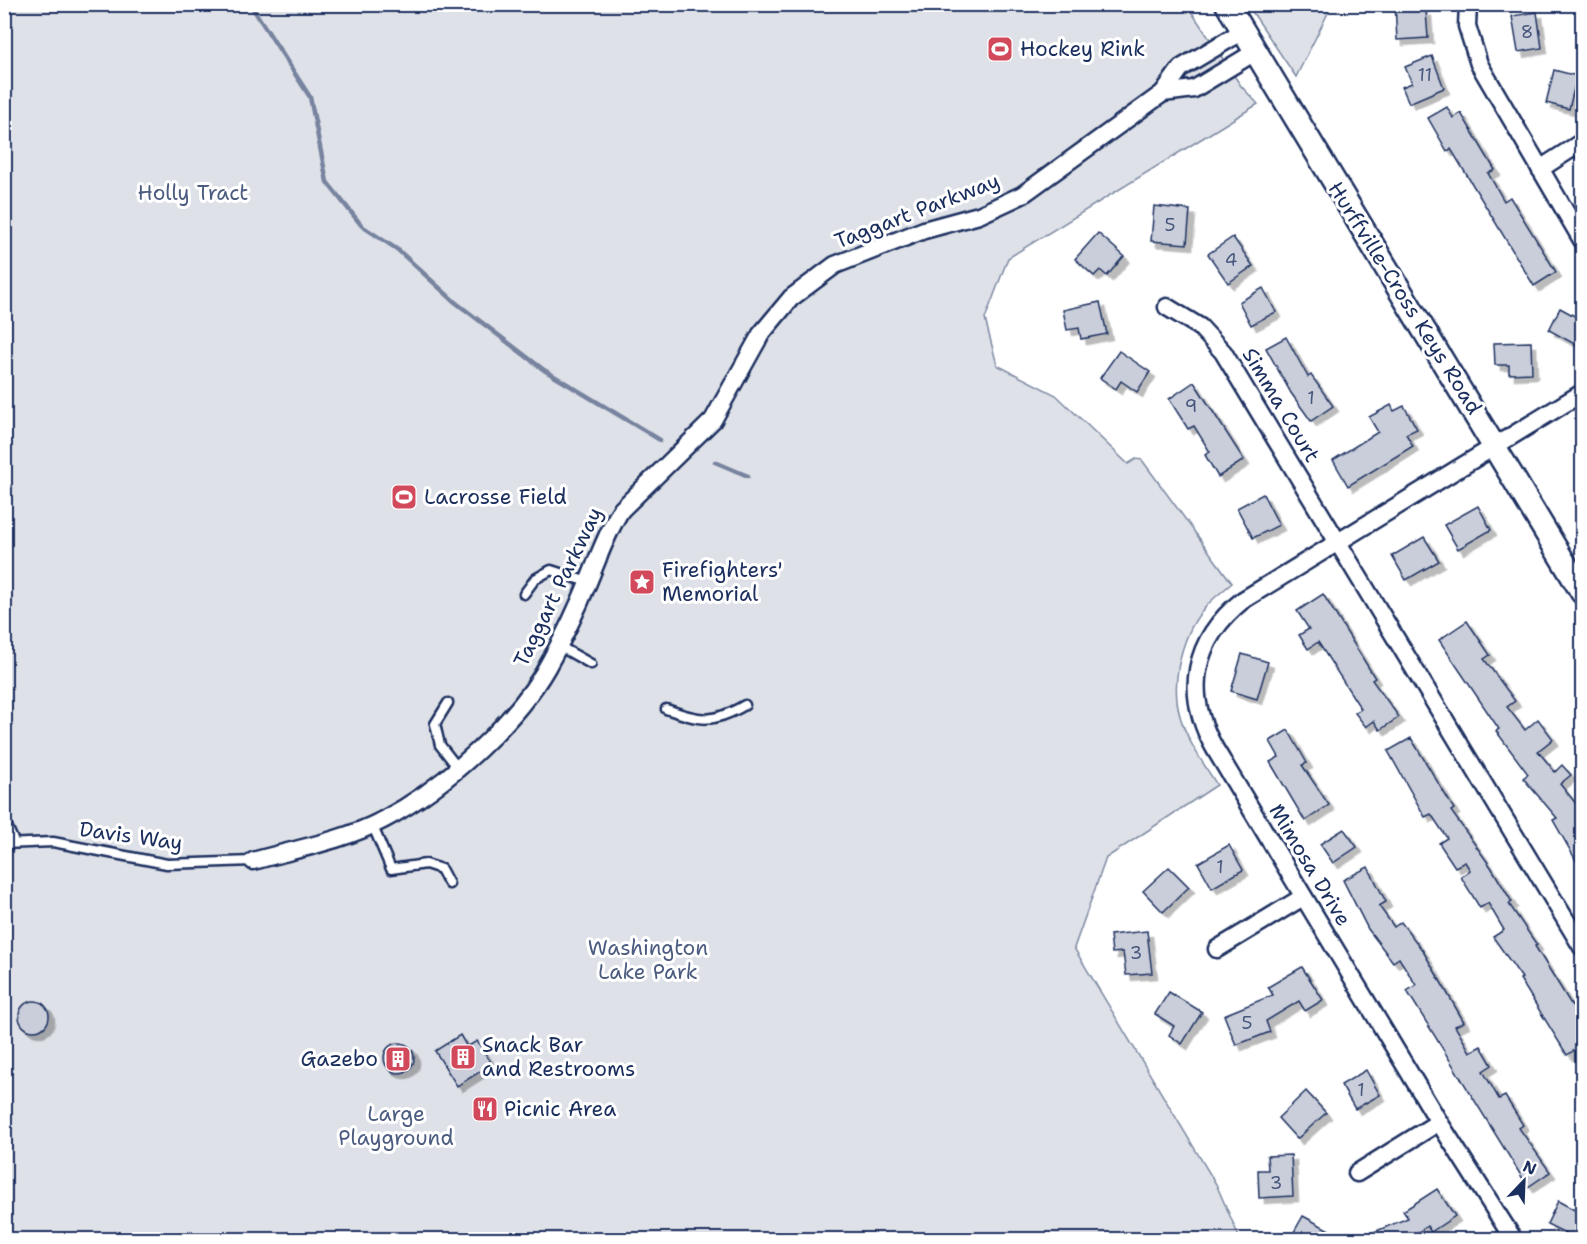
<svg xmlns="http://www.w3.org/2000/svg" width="1587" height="1244" viewBox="0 0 1587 1244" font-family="'Shantell Sans',sans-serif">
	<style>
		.green { fill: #dee1e7; stroke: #7c88a2; stroke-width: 1.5 }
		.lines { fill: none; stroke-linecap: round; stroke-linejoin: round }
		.stream { stroke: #77839f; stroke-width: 4.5 }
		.building { fill: #caceda; stroke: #1b2f5e; stroke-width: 1.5; filter: url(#shadow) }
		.service-casing { stroke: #1b2f5e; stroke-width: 13 }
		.minor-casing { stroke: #1b2f5e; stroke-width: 21 }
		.secondary-casing { stroke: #1b2f5e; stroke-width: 27 }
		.service { stroke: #fff; stroke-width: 8 }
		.minor { stroke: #fff; stroke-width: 16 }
		.secondary { stroke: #fff; stroke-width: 22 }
		.labels { text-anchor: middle; stroke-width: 6; stroke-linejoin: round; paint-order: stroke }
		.number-label { font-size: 18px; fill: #47577d }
		.poi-label { font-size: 21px; fill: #1b2f5e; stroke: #fff; text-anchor: start }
		.park-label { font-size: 21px; fill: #4c5c80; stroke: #fff }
		.street-label { font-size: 21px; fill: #1b2f5e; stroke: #fff }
	</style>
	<defs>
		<filter id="shadow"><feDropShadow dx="5.5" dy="5.5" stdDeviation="0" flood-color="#0004"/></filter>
	</defs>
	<rect width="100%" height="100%" fill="#fff"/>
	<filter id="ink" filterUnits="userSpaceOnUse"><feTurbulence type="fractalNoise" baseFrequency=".0167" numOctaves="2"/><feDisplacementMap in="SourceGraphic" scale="12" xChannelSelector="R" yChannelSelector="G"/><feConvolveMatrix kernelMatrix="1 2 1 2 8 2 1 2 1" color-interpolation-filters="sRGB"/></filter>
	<g filter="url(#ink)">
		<g class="green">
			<path d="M 4,5 L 1187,5 L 1241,86 L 1258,104 L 1008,258 L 985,319 L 997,365 L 1056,395 L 1128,464 L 1136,459 L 1142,460 L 1232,583 C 1224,590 1215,597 1208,604 C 1182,631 1170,681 1180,716 C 1187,741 1204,764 1217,785 L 1106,858 L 1074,948 L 1216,1184 L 1240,1239 L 5,1239 Z"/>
			<path d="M 1247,5 L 1332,5 L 1296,77 L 1253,13 Z"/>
		</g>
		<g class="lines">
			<g class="stream">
				<path d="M 250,4 L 310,97 L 327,182 L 362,226 L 398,250 L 455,302 L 544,370 L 660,440"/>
				<path d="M 715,462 L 748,476"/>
			</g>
		</g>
		<g class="building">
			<path d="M 1395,4 L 1422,4 L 1422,11 L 1426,11 L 1428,38 L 1397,40 Z"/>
			<path d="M 1537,12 L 1542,48 L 1518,52 L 1512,16 Z"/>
			<path d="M 1432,56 L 1444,88 L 1409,103 L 1402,87 L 1412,83 L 1405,67 Z"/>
			<path d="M 1554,70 L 1577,76 L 1569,109 L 1546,103 Z"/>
			<path d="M 1447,107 L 1453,118 L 1461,113 L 1495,170 L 1488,173 L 1504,201 L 1510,197 L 1556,272 L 1534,286 L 1451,149 L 1447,151 L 1428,118 Z"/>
			<path d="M 1154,206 L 1190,210 L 1187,244 L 1151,241 Z"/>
			<path d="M 1098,233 L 1124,256 L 1107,276 L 1100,270 L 1094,276 L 1075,259 Z"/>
			<path d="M 1233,237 L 1253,266 L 1228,283 L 1208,254 Z"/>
			<path d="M 1263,288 L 1276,312 L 1251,325 L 1239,302 Z"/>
			<path d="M 1100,302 L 1107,334 L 1081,339 L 1079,328 L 1067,330 L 1063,310 Z"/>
			<path d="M 1560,308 L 1582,320 L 1582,338 L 1578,346 L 1549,330 Z"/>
			<path d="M 1286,337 L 1308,377 L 1311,375 L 1333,406 L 1311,421 L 1291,393 L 1266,348 Z"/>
			<path d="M 1531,342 L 1532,373 L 1509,374 L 1509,365 L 1495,365 L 1494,343 Z"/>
			<path d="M 1119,351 L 1150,372 L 1137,392 L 1121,381 L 1116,389 L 1100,378 Z"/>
			<path d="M 1194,382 L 1244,460 L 1218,477 L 1205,455 L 1210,452 L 1194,426 L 1188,429 L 1169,399 Z"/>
			<path d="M 1391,405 L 1394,411 L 1404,406 L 1417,429 L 1406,434 L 1413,446 L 1348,486 L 1333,460 L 1378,432 L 1369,417 Z"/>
			<path d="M 1263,494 L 1279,525 L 1253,538 L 1237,508 Z"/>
			<path d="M 1478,506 L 1491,530 L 1458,549 L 1444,525 Z"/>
			<path d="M 1424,537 L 1439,561 L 1406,580 L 1392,556 Z"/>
			<path d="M 1323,594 L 1375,678 L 1372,680 L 1399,717 L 1380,730 L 1374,721 L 1366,727 L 1355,713 L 1361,709 L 1318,642 L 1308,649 L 1299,635 L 1309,629 L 1297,611 Z"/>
			<path d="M 1467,621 L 1490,655 L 1484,659 L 1515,701 L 1507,707 L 1525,730 L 1538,719 L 1553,739 L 1538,751 L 1555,772 L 1562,765 L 1571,775 L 1560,784 L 1582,811 L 1582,871 L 1553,820 L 1557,818 L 1523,778 L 1528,774 L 1496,731 L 1499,729 L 1439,640 Z"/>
			<path d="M 1242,654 L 1268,662 L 1257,699 L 1231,691 Z"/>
			<path d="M 1288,730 L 1307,763 L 1302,765 L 1329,805 L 1305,821 L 1270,762 L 1279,757 L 1270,741 Z"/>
			<path d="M 1411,738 L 1454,809 L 1451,811 L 1491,867 L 1512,902 L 1509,904 L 1537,945 L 1535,946 L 1582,1022 L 1582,1045 L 1567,1055 L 1520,979 L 1522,978 L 1493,937 L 1504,930 L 1488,903 L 1480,908 L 1461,877 L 1470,870 L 1465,862 L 1455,867 L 1439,843 L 1447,838 L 1431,814 L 1425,817 L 1388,751 Z"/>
			<path d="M 1344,829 L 1357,847 L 1333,863 L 1320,844 Z"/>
			<path d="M 1229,845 L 1243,870 L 1212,888 L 1198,863 Z"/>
			<path d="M 1169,867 L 1189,887 L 1163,912 L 1143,891 Z"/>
			<path d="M 1368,867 L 1386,902 L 1379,906 L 1394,927 L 1401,922 L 1423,951 L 1464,1022 L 1455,1026 L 1470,1052 L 1481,1046 L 1492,1065 L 1483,1071 L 1499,1099 L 1505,1096 L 1523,1125 L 1519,1128 L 1550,1172 L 1528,1187 L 1407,991 L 1416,985 L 1399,958 L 1393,962 L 1368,929 L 1343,880 Z"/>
			<path d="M 1147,931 L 1152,973 L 1126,975 L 1123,952 L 1112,953 L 1110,935 Z"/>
			<path d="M 1302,967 L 1323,1000 L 1305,1011 L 1299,1001 L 1266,1021 L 1270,1032 L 1236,1045 L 1224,1015 L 1273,995 L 1268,987 Z"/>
			<path d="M 1169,992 L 1202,1012 L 1182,1044 L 1169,1035 L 1174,1026 L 1155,1014 Z"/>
			<circle cx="34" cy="1016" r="15"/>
			<path d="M 460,1035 L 467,1047 L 477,1041 L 492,1064 L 457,1086 L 435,1051 Z"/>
			<circle cx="399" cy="1058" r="15"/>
			<path d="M 1366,1070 L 1380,1095 L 1355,1109 L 1341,1085 Z"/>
			<path d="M 1306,1091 L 1326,1113 L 1297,1139 L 1278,1118 Z"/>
			<path d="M 1291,1155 L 1293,1196 L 1259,1198 L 1258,1170 L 1268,1170 L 1267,1156 Z"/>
			<path d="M 1437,1189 L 1455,1216 L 1431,1232 L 1427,1226 L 1408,1239 L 1357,1239 L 1408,1218 L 1403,1211 Z"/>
			<path d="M 1558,1201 L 1582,1214 L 1582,1239 L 1577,1239 L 1547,1224 Z"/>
			<path d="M 1303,1216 L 1346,1239 L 1290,1239 Z"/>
		</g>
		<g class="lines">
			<g class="service-casing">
				<g id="service">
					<path d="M 524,594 L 535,579 L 551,570 L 588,582"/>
					<path d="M 559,646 L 591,664"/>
					<path d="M 448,703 L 435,724 L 440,745 L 458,768"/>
					<path d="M 666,709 C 702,721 712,724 745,705"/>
					<path d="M 4,819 L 14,842"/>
					<path d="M 372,824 L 391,869 L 426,864 L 441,869 L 449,884"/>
					<path d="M 4,844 L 53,842 L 167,864 L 253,861"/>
				</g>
			</g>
			<g class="minor-casing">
				<g id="minor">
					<path d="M 1468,4 L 1467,26 L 1479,64 L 1582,240"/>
					<path d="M 1163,93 L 1194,89 L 1255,52"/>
					<path d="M 1540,169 L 1582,142"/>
					<path d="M 1167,307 L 1200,327 L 1223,352 L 1582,947"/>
					<path d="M 253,861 C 296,849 343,841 383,820 C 444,788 521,719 552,658 C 566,633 578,607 589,580 C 599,556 607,532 621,510 L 713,420 L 761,334 L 791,298 L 835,265 L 924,230 L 979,215 L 1022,195 L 1163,93 L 1181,68 L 1243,31"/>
					<path d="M 1217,949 L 1303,897"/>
					<path d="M 1357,1173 L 1439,1122"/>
					<path d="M 1514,1240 L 1439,1122 L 1215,749 C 1183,693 1193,640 1243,600 L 1582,393"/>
				</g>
			</g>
			<g class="secondary-casing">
				<path id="secondary" d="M 1227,4 L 1582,592"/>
			</g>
			<use href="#service" class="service"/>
			<use href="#minor" class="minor"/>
			<use href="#secondary" class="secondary"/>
		</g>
	</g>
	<defs>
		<g id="stadium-square" transform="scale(1.35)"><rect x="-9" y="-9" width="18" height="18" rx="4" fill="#d1495b" stroke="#fff"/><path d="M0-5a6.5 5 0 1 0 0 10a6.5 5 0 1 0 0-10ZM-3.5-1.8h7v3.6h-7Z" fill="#fff"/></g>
		<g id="sight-square" transform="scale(1.35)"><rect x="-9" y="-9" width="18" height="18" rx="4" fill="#d1495b" stroke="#fff"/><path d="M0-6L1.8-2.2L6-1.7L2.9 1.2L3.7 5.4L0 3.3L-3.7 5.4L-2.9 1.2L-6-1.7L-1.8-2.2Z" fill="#fff"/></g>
		<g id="building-square" transform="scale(1.35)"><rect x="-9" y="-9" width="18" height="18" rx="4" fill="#d1495b" stroke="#fff"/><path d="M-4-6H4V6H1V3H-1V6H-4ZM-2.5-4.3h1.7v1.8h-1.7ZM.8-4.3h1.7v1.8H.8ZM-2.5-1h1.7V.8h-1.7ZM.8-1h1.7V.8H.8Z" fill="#fff"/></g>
		<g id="restaurant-square" transform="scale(1.35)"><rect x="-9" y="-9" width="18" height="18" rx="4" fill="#d1495b" stroke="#fff"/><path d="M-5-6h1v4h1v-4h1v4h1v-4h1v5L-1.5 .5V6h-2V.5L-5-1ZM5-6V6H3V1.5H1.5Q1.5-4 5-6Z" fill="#fff"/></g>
	</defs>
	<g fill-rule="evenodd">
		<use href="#stadium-square" x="1000" y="49"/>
		<use href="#stadium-square" x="404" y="497"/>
		<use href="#sight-square" x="642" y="582"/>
		<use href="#building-square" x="463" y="1057"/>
		<use href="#building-square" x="398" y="1059"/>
		<use href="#restaurant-square" x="485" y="1109"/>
	</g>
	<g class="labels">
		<g class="number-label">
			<text x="1527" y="38">8</text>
			<text x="1425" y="81">11</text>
			<text x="1170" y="231">5</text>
			<text x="1231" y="266">4</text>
			<text x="1311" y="404">1</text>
			<text x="1191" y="412">9</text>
			<text x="1220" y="873">1</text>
			<text x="1136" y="959">3</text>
			<text x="1247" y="1029">5</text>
			<text x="1361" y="1096">1</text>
			<text x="1276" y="1189">3</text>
		</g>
		<g class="poi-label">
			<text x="1020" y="56">Hockey Rink</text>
			<text x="424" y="504">Lacrosse Field</text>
			<text x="662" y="577">Firefighters'<tspan x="662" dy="24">Memorial</tspan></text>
			<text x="482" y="1052">Snack Bar<tspan x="482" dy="24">and Restrooms</tspan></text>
			<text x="378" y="1066" text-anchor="end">Gazebo</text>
			<text x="504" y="1116">Picnic Area</text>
		</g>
		<g class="park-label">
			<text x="193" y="200">Holly Tract</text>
			<text x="648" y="955">Washington<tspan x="648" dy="24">Lake Park</tspan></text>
			<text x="396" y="1121">Large<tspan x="396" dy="24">Playground</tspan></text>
		</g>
		<g class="street-label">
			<text transform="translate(917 211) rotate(-21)" y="7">Taggart Parkway</text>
			<text transform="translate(1405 298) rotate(58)" y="7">Hurffville-Cross Keys Road</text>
			<text transform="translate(1281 405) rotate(59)" y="7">Simma Court</text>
			<text transform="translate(558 587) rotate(-64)" y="7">Taggart Parkway</text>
			<text transform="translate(131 836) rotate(8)" y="7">Davis Way</text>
			<text transform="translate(1310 865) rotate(59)" y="7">Mimosa Drive</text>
		</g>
	</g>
	<rect width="1587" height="1244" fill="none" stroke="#fff" stroke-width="24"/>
	<rect x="12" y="12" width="1563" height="1220" fill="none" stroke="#1b2f5e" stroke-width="2" filter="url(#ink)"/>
	<g transform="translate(1524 1181) rotate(23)" stroke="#ffffff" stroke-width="4.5" paint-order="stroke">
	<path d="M0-4.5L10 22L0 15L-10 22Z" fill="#1b2f5e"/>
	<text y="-9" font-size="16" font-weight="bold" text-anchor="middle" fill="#1b2f5e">N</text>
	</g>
</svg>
